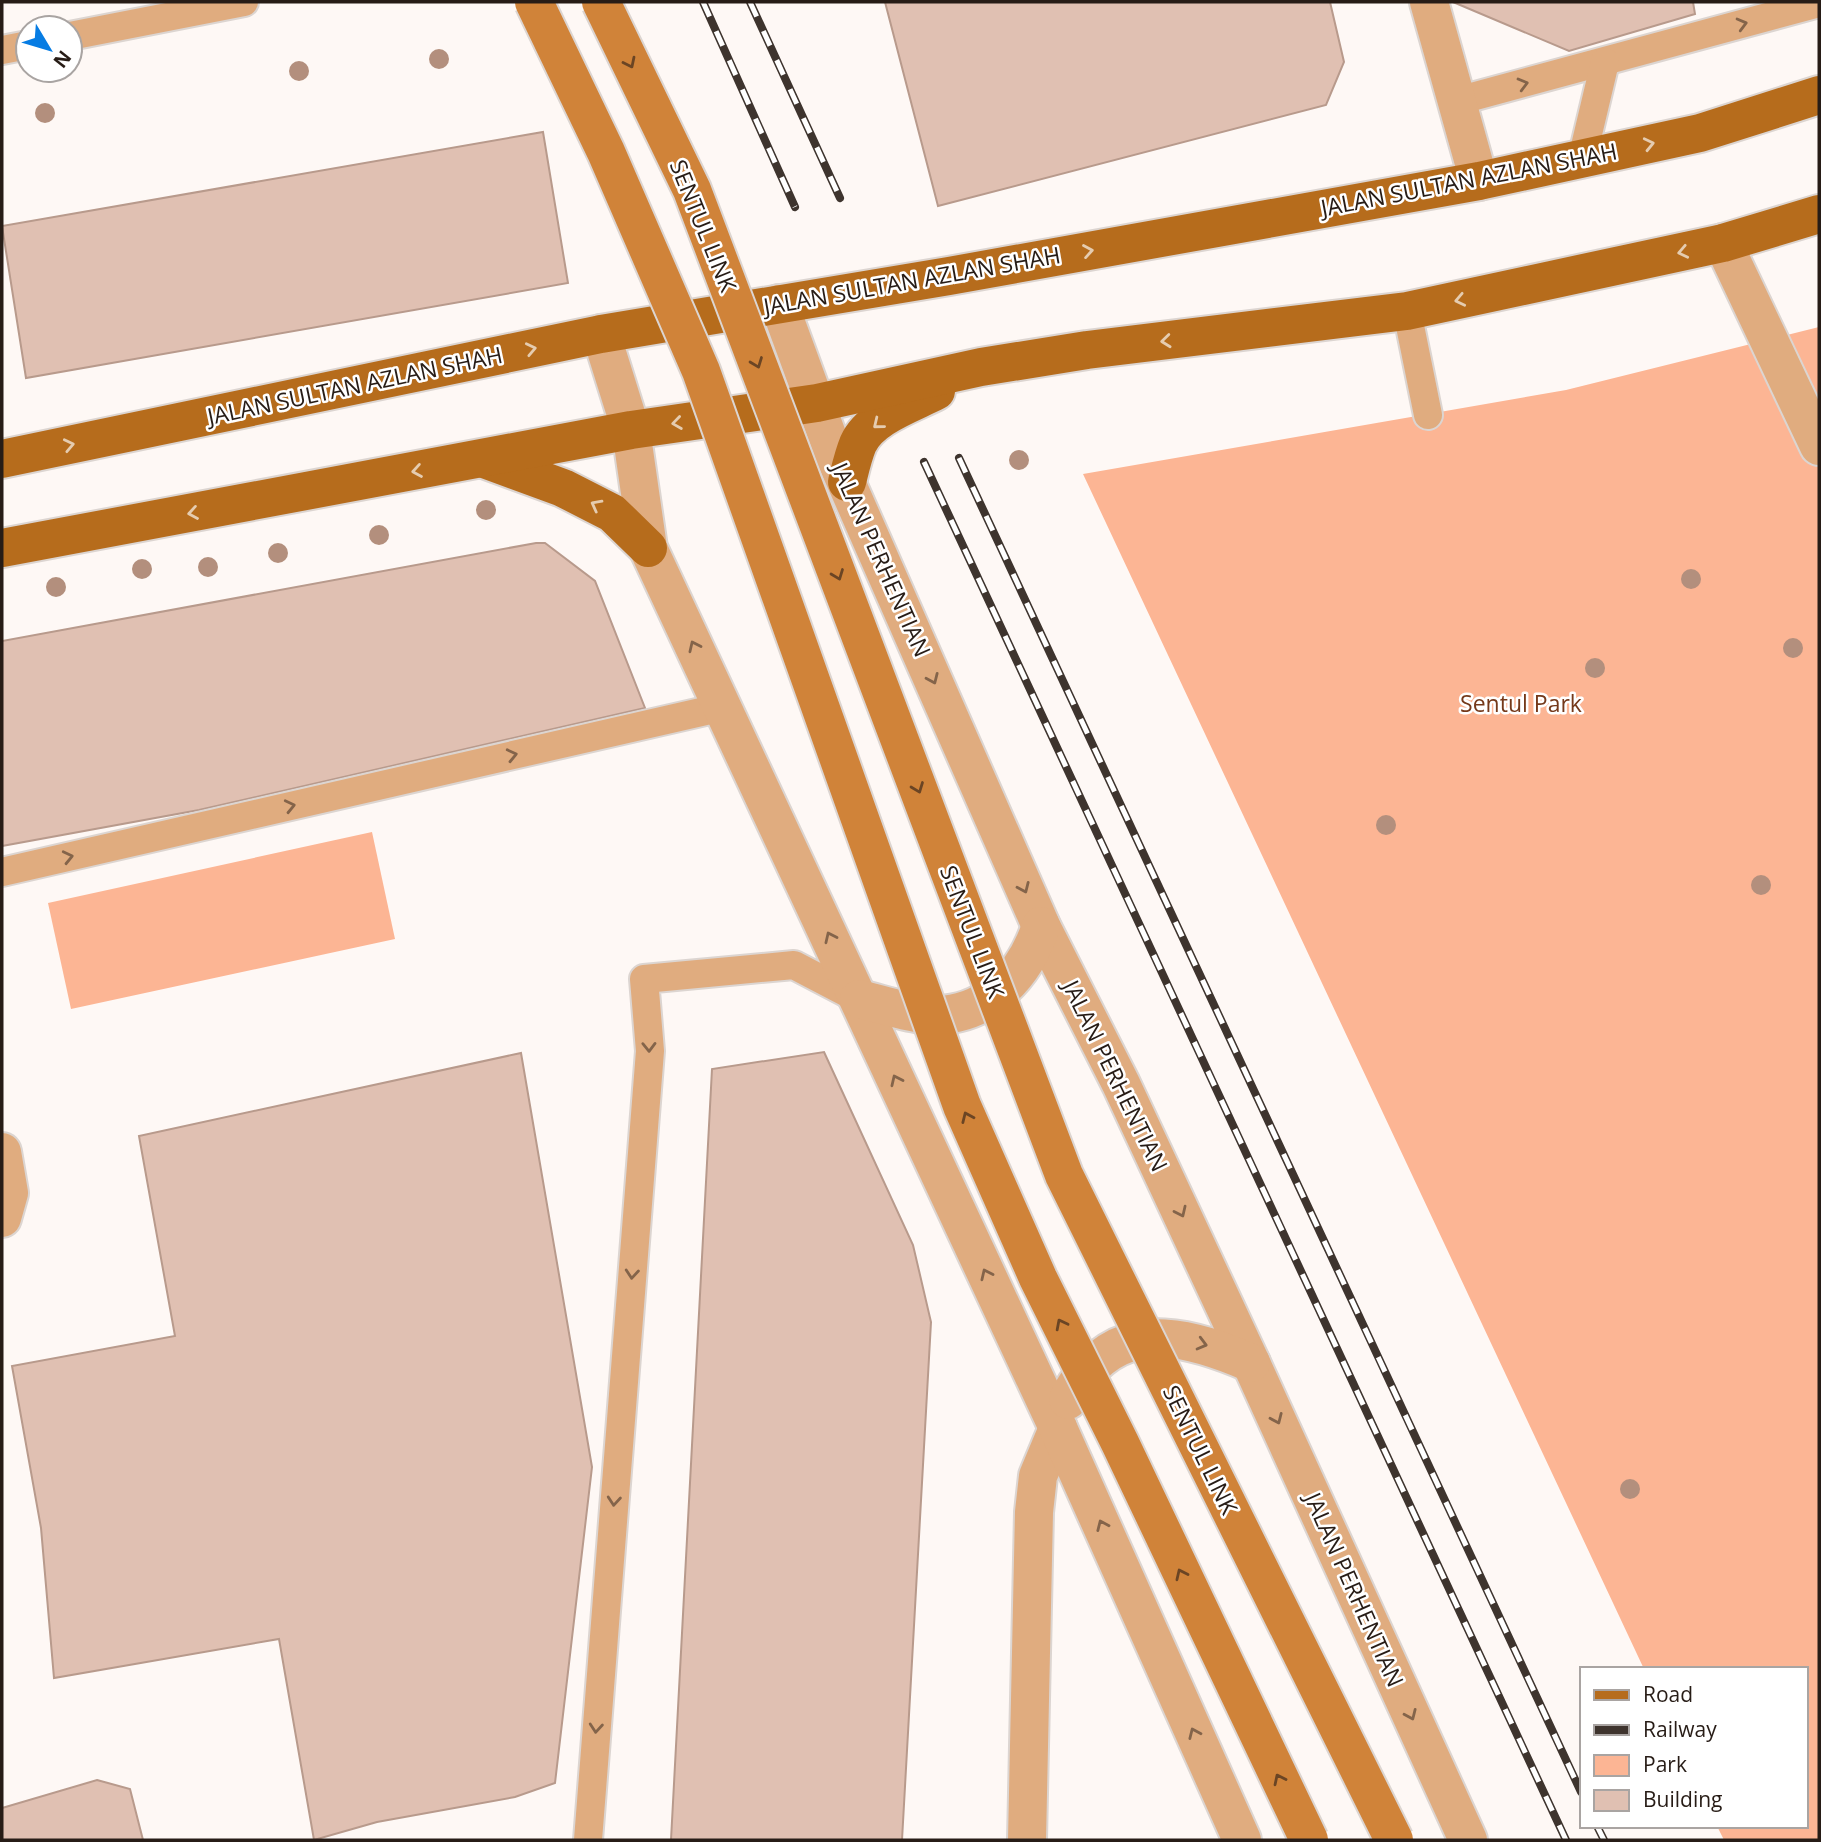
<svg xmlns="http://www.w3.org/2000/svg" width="1821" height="1842" viewBox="0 0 1821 1842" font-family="'Open Sans',sans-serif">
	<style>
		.green { fill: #fcb594 }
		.building { fill: #e0c0b2; stroke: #b89a8c; stroke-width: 2 }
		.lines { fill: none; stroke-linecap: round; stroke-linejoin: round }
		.service-casing { stroke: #dcd5d1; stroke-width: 32 }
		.minor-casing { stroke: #dcd5d1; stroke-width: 42 }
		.tertiary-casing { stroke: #dcd5d1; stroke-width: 42 }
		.primary-casing { stroke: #dcd5d1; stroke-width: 42 }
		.service { stroke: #e0ac7f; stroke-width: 28 }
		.minor { stroke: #e0ac7f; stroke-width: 38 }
		.tertiary { stroke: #e0ac7f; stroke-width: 38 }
		.primary { stroke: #b66c1c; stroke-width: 38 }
		.rail-casing { stroke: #3e342e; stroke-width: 8 }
		.rail { stroke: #fff; stroke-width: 5; stroke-dasharray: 16; stroke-linecap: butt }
		.secondary-bridge-casing { stroke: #dcd5d1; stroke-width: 42; stroke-linecap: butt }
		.secondary-bridge { stroke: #d08339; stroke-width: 38 }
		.tree { fill: #b38f7d }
		.oneway { stroke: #84644a }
		.oneway2 { stroke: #6b4524 }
		.oneway3 { stroke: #e5ccb0 }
		.labels { text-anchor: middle; stroke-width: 5; stroke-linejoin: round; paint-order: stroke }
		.street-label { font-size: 23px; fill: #271c16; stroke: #fff }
		.park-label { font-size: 23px; fill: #75391a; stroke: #fff }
	</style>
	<rect width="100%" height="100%" fill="#fef8f5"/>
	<g class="green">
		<path d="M 1819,327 L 1819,1840 L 1724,1840 L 1717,1826 L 1805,1826 L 1805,1669 L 1644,1669 L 1083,474 L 1566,390 Z"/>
		<path d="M 372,832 L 395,939 L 71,1009 L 48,903 Z"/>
	</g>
	<g class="building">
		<path d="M 885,2 L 1330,2 L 1344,62 L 1326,105 L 938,206 Z"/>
		<path d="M 1453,2 L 1693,2 L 1695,14 L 1569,51 Z"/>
		<path d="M 543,132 L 568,283 L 26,378 L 2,226 Z"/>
		<path d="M 536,543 L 545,543 L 595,581 L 645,708 L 199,810 L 2,846 L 2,641 Z"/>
		<path d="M 824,1052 L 913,1245 L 931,1322 L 902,1840 L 671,1840 L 712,1069 Z"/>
		<path d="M 521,1053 L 592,1467 L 555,1783 L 515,1797 L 377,1822 L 314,1840 L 279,1639 L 54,1678 L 41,1528 L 12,1366 L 175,1336 L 139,1136 Z"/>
		<path d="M 97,1780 L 130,1789 L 143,1840 L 2,1840 L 2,1808 Z"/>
	</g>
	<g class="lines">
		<g class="service-casing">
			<g id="service">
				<path d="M 70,36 L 244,2"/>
				<path d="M 2,50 L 28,45"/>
				<path d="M 1457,101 L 1819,3"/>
				<path d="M 1582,159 L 1605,62"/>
				<path d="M 1407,311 L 1428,415"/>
				<path d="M 2,872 L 723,707"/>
				<path d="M 588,1840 L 650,1051 L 644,979 L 794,965 L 859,999"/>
			</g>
		</g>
		<g class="minor-casing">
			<g id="minor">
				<path d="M 1429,2 L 1479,181"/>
				<path d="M 1723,243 L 1819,446"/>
				<path d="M 2,1152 L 9,1193 L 2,1218"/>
				<path d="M 1027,1840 L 1034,1512 L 1038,1476 L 1058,1428"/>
			</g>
		</g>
		<g class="tertiary-casing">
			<g id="tertiary">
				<path d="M 779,304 L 835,457 L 1041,926 L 1121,1084 L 1251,1363 L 1468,1840"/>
				<path d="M 601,334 L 631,430 L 648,548 L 1058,1428 L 1242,1840"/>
				<path d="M 859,999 C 880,1004 901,1011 922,1014 C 982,1022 1024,978 1041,926"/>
				<path d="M 1068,1400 C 1072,1389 1079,1381 1086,1373 C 1131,1318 1195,1339 1251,1363"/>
			</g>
		</g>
		<g class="primary-casing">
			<g id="primary">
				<path d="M 2,459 L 601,334 L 949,276 L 1479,181 L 1700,133 L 1819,95"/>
				<path d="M 484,459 L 563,488 L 612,513 L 648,548"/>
				<path d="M 847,482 C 850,470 853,456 858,444 C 870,417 911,404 936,391"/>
				<path d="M 2,548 L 631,430 L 817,403 L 981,367 L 1087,350 L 1407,311 L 1723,243 L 1819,214"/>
			</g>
		</g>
		<use href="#service" class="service"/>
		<use href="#minor" class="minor"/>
		<use href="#tertiary" class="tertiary"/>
		<use href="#primary" class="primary"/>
		<g class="rail-casing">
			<g id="rail">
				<path d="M 703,2 L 795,207"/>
				<path d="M 750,2 L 840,198"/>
				<path d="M 959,458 L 1581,1792"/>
				<path d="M 924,462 L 1566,1840"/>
				<path d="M 1597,1826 L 1604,1840"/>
			</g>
		</g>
		<use href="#rail" class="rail"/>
		<g class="secondary-bridge-casing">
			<g id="secondary-bridge">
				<path d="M 534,2 L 606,152 L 701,371 L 962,1106 L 1038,1278 L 1120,1443 L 1309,1840"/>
				<path d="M 601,2 L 692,190 L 1064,1175 L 1394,1840"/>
			</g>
		</g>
		<use href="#secondary-bridge" class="secondary-bridge"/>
	</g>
	<g class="tree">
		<circle cx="439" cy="59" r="10"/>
		<circle cx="299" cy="71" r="10"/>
		<circle cx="45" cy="113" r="10"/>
		<circle cx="1019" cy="460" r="10"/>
		<circle cx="486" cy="510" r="10"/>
		<circle cx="379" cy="535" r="10"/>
		<circle cx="278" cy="553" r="10"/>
		<circle cx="208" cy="567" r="10"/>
		<circle cx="142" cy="569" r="10"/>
		<circle cx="1691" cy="579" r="10"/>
		<circle cx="56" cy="587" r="10"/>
		<circle cx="1793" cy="648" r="10"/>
		<circle cx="1595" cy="668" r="10"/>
		<circle cx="1386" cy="825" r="10"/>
		<circle cx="1761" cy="885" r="10"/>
		<circle cx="1630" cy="1489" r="10"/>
	</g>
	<defs><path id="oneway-chevron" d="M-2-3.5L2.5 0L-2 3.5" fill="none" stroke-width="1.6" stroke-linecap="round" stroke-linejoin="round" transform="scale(1.75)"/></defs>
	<g class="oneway">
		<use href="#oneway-chevron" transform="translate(1742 24) rotate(-15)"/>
		<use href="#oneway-chevron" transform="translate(1523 84) rotate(-15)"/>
		<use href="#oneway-chevron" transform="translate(694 646) rotate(-115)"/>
		<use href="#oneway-chevron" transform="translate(933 679) rotate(66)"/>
		<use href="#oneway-chevron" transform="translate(512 755) rotate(-13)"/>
		<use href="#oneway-chevron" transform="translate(290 806) rotate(-13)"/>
		<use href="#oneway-chevron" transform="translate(68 857) rotate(-13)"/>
		<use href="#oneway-chevron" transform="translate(1024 888) rotate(66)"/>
		<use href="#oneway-chevron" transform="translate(830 937) rotate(-115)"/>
		<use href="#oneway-chevron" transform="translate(649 1047) rotate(89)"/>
		<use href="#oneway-chevron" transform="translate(896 1080) rotate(-115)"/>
		<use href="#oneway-chevron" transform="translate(1181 1212) rotate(65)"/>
		<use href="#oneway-chevron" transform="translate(632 1274) rotate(95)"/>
		<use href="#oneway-chevron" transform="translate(986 1274) rotate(-115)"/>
		<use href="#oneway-chevron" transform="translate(1202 1344) rotate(15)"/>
		<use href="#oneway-chevron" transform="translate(1277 1419) rotate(66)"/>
		<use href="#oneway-chevron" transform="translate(614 1501) rotate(95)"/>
		<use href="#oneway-chevron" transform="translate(1102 1525) rotate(-114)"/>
		<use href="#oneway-chevron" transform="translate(1411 1715) rotate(66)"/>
		<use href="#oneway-chevron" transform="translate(596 1728) rotate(95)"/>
		<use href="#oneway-chevron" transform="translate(1194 1733) rotate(-114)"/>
	</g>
	<g class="oneway2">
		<use href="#oneway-chevron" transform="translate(630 63) rotate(64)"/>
		<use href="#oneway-chevron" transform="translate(757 363) rotate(69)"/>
		<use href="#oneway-chevron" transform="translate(838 575) rotate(69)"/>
		<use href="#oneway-chevron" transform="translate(918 788) rotate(69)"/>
		<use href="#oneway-chevron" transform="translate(967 1117) rotate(-114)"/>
		<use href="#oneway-chevron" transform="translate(1061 1324) rotate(-117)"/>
		<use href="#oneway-chevron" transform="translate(1181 1574) rotate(-115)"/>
		<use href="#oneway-chevron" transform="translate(1279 1779) rotate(-116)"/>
	</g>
	<g class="oneway3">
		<use href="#oneway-chevron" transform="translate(1649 144) rotate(-13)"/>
		<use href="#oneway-chevron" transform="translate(1088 251) rotate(-10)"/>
		<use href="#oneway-chevron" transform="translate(1683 252) rotate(168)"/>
		<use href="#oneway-chevron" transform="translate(1460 300) rotate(168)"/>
		<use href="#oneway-chevron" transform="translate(1166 341) rotate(174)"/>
		<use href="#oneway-chevron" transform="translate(531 349) rotate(-12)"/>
		<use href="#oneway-chevron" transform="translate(677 423) rotate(172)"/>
		<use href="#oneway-chevron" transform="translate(878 424) rotate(141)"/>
		<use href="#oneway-chevron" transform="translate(69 445) rotate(-12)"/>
		<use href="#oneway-chevron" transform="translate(417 471) rotate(170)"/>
		<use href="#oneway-chevron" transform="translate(596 505) rotate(-152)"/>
		<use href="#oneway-chevron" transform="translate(193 513) rotate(170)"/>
	</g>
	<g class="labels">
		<g class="street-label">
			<text transform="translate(1469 180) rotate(-11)" y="8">JALAN SULTAN AZLAN SHAH</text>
			<text transform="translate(703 226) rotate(68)" y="8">SENTUL LINK</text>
			<text transform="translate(912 281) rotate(-10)" y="8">JALAN SULTAN AZLAN SHAH</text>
			<text transform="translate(355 386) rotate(-12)" y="8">JALAN SULTAN AZLAN SHAH</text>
			<text transform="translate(881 560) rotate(66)" y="8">JALAN PERHENTIAN</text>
			<text transform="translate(972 932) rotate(69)" y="8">SENTUL LINK</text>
			<text transform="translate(1115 1076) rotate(64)" y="8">JALAN PERHENTIAN</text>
			<text transform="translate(1200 1450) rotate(64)" y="8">SENTUL LINK</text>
			<text transform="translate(1354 1590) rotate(66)" y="8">JALAN PERHENTIAN</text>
		</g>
		<g class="park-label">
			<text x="1521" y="712">Sentul Park</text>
		</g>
	</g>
	<rect width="1821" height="1842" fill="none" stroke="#271c16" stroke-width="7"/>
	<rect x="1580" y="1667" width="228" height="161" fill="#ffffff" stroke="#a9a4a2" stroke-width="2"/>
	<rect x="1594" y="1690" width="35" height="10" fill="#b66c1c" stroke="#a9a4a2" stroke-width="2"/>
	<text x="1643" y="1702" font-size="21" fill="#271c16">Road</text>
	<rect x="1594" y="1725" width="35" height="10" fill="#3e342e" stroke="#a9a4a2" stroke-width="2"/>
	<text x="1643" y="1737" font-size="21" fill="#271c16">Railway</text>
	<rect x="1594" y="1755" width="35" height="21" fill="#fcb594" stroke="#a9a4a2" stroke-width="2"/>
	<text x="1643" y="1772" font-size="21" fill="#271c16">Park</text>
	<rect x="1594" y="1790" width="35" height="21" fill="#e0c0b2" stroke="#a9a4a2" stroke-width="2"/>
	<text x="1643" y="1807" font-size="21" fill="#271c16">Building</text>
	<g transform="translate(49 49) rotate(128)"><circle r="33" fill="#ffffff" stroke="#a9a4a2" stroke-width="2"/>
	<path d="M0-5L12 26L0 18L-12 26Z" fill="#067ce3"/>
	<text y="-10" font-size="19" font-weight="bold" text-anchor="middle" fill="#271c16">N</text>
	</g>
</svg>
